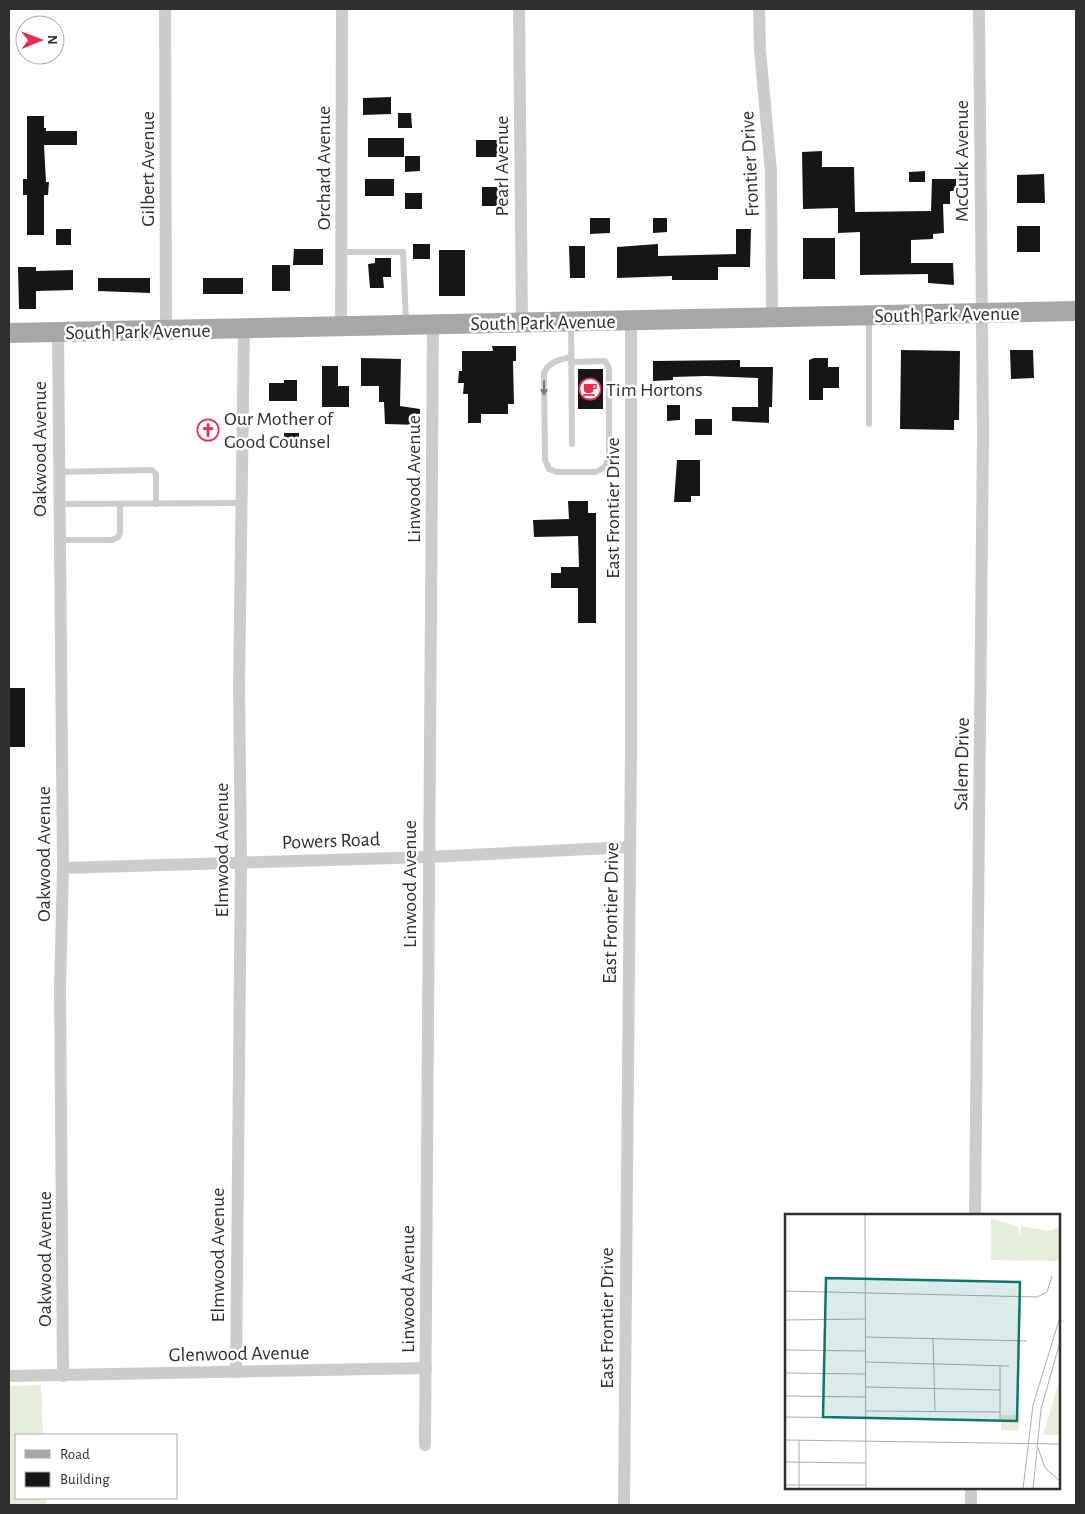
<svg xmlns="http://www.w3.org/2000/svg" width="1085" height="1514" viewBox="0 0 1085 1514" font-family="'Alegreya Sans',sans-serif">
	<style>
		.green { fill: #e7eddc }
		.building { fill: #161616 }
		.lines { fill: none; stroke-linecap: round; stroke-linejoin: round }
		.lane { stroke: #ccc; stroke-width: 6 }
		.street { stroke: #ccc; stroke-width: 12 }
		.primary { stroke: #a7a7a7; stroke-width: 20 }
		.oneway { fill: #767676 }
		.labels { text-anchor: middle; stroke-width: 5; stroke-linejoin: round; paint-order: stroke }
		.street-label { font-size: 20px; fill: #2f2f2f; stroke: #fff }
		.poi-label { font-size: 20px; fill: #2f2f2f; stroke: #fff; text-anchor: start }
		.inset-road { fill: none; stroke: #acacac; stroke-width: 1 }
		.view { fill: #0f766e; fill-opacity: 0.15; stroke: #0f766e; stroke-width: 2.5 }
		.inset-edge { fill: none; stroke: #2f2f2f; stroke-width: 2.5 }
	</style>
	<rect width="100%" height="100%" fill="#fff"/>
	<path class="green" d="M 41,1385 L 43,1435 L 16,1435 L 16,1498 L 46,1498 L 46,1505 L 9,1505 L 9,1386 Z"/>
	<g class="building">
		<path d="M 391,97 L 391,114 L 363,115 L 363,98 Z"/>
		<path d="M 398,113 L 411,113 L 412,128 L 398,128 Z"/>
		<path d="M 27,116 L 44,116 L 44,128 L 46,128 L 46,131 L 77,131 L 77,145 L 44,145 L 46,182 L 49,182 L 48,195 L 44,195 L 44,235 L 27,235 L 27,195 L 23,195 L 23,179 L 27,179 Z"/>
		<rect x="368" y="138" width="36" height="19"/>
		<rect x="476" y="140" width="24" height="17"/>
		<path d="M 822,151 L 822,167 L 854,167 L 855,212 L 931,211 L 932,179 L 956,179 L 956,191 L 950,191 L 950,204 L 943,204 L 944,233 L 933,234 L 933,239 L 911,240 L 911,263 L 953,263 L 954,285 L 928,283 L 928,274 L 860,275 L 860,232 L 838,233 L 838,208 L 803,209 L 802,152 Z"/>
		<path d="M 405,156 L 420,156 L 420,171 L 405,172 Z"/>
		<path d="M 925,171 L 925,182 L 909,182 L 909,172 Z"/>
		<path d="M 1044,174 L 1045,203 L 1017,203 L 1017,175 Z"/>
		<rect x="365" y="179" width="29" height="17"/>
		<rect x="482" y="187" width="18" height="19"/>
		<rect x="405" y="193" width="17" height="16"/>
		<path d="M 590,218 L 610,218 L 610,233 L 590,234 Z"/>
		<path d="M 653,218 L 667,218 L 667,232 L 653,233 Z"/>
		<rect x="1017" y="226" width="23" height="26"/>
		<rect x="56" y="229" width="15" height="16"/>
		<path d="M 736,229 L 751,229 L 750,267 L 718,267 L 718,280 L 672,280 L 672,276 L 617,278 L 617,247 L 658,244 L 658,256 L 736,254 Z"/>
		<rect x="803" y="238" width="32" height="41"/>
		<rect x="413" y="244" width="17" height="15"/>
		<path d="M 569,246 L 585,246 L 585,278 L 570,278 Z"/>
		<path d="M 294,249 L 323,249 L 323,265 L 293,265 Z"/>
		<rect x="439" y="250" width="26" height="46"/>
		<path d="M 375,258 L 391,258 L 391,277 L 383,277 L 384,288 L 370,288 L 368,264 L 375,263 Z"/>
		<rect x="272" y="265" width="18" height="26"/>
		<path d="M 18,267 L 36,267 L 36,271 L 73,270 L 73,290 L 36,291 L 36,309 L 19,309 Z"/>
		<path d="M 98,278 L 150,278 L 150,293 L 98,291 Z"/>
		<rect x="203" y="278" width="40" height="16"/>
		<path d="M 492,346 L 516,346 L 516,361 L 513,361 L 514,404 L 508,404 L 508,414 L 481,414 L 481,423 L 468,423 L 468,394 L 463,394 L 464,383 L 458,383 L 459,371 L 462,371 L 462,351 L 493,351 Z"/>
		<path d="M 901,350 L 960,351 L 959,420 L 954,420 L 954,430 L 900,429 Z"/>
		<path d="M 1010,350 L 1033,350 L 1034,378 L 1011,379 Z"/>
		<path d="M 361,358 L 401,359 L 400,406 L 420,409 L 420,425 L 385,424 L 384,402 L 379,402 L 379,386 L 361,386 Z"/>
		<path d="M 814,358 L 828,358 L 828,367 L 839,367 L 839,388 L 823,388 L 823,400 L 809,400 L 809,360 Z"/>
		<path d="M 740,360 L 740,367 L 773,367 L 772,407 L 769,407 L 769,423 L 732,421 L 732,407 L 758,407 L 758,378 L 706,376 L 673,377 L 673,380 L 653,381 L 653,361 Z"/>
		<path d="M 322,366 L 338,366 L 338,386 L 349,386 L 349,407 L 322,407 Z"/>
		<rect x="578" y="369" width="25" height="40"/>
		<path d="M 284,380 L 297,380 L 297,401 L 269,401 L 269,383 L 284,383 Z"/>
		<path d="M 667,405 L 680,405 L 680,420 L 667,421 Z"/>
		<rect x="695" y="419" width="17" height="16"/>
		<path d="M 284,433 L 299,433 L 299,446 L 285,446 Z"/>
		<path d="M 677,460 L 700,460 L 700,496 L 691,496 L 691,502 L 674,502 Z"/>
		<path d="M 568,501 L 588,501 L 588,513 L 596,513 L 596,623 L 578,623 L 578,588 L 551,588 L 551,573 L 561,573 L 561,567 L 579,567 L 578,536 L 534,537 L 533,520 L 569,519 Z"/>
		<rect x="9" y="688" width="16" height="59"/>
	</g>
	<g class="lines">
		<g class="lane">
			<path d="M 341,252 L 403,252 L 406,321"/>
			<path d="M 869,317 L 869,424"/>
			<path d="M 571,323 L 572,444"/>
			<path d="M 571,357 C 560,360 549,361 544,373 L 545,460 L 549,469 L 557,472 L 596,472 L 605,467 L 609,458 L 609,368 L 605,361 L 571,362"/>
			<path d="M 58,472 L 152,470 L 156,474 L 156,504"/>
			<path d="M 59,504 L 243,503"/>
			<path d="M 59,540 L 112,540 L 118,537 L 120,533 L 120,504"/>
		</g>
		<g class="street">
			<path d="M 165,9 L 166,330"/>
			<path d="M 519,9 L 522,323"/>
			<path d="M 759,9 L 760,50 L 771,172 L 772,317"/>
			<path d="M 341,326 L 342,9"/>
			<path d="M 58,332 L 63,868 L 60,988 L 63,1376"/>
			<path d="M 63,868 L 428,857 L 630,847"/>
			<path d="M 975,1215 L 983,433 L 979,9"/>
			<path d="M 236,1372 L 241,862 L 239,687 L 244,329"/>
			<path d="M 9,1376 L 426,1368"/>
			<path d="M 425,1445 L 433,324"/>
			<path d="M 624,1505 L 631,749 L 631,320"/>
			<path d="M 971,1505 L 971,1488"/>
		</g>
		<path class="primary" d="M 9,333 L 1076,311"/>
	</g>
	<defs><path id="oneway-solid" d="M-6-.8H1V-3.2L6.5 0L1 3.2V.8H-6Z" transform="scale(1.25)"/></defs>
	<use class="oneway" href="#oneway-solid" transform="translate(544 388) rotate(90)"/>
	<defs>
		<g id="cafe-ring" transform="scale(1.125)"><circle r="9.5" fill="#fff" stroke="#ec2a51" stroke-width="1.5"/><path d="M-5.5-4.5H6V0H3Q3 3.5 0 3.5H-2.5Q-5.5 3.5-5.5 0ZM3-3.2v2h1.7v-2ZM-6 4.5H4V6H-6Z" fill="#ec2a51"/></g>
		<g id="church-ring" transform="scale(1.125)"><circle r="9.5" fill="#fff" stroke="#ec2a51" stroke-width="1.5"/><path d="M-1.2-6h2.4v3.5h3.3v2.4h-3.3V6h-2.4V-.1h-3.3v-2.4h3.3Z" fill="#ec2a51"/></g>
	</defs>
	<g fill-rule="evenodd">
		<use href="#cafe-ring" x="590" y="389"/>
		<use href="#church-ring" x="208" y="430"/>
	</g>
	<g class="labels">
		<g class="street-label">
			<text transform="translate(961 161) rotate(-90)" y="7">McGurk Avenue</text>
			<text transform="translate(749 164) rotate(-93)" y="7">Frontier Drive</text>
			<text transform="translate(501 166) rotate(-90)" y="7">Pearl Avenue</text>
			<text transform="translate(323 168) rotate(-90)" y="7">Orchard Avenue</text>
			<text transform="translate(147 169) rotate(-90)" y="7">Gilbert Avenue</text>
			<text transform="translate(947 314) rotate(-1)" y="7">South Park Avenue</text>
			<text transform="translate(543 322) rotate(-1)" y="7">South Park Avenue</text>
			<text transform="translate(138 331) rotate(-1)" y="7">South Park Avenue</text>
			<text transform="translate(39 449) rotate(-90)" y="7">Oakwood Avenue</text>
			<text transform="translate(413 479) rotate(-90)" y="7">Linwood Avenue</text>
			<text transform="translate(612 508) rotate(-90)" y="7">East Frontier Drive</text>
			<text transform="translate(961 764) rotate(-89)" y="7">Salem Drive</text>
			<text transform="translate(331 840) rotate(-2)" y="7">Powers Road</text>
			<text transform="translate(221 850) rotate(-90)" y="7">Elmwood Avenue</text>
			<text transform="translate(43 854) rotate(-90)" y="7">Oakwood Avenue</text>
			<text transform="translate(409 884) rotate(-90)" y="7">Linwood Avenue</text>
			<text transform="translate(610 913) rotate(-89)" y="7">East Frontier Drive</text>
			<text transform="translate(217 1255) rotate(-90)" y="7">Elmwood Avenue</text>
			<text transform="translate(44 1259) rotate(-90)" y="7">Oakwood Avenue</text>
			<text transform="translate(407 1289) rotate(-90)" y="7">Linwood Avenue</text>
			<text transform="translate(606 1318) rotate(-90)" y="7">East Frontier Drive</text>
			<text transform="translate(239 1353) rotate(-1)" y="7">Glenwood Avenue</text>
		</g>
		<g class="poi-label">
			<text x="606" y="396">Tim Hortons</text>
			<text x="224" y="425">Our Mother of<tspan x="224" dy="23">Good Counsel</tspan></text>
		</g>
	</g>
	<g transform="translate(785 1214)">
		<rect width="275" height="275" fill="#fff"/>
		<path d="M 206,4 L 233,13 L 235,23 L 236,12 L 262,17 L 275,14 L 275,43 L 271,47 L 206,46 ZM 275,164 L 275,221 L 258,221 ZM 216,201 L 236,201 L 233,217 L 216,216 Z" fill="#e7eddc"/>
		<path class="inset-road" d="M 80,0 L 81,275M 0,77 L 252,83 L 262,78 L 267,62M 0,106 L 81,105M 81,123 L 242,127M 148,124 L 150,197M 0,136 L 81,137M 81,148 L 224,152M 215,152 L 215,207M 0,159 L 81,160M 81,173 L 215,176M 0,182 L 81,183M 81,197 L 215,198M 0,203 L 81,204M 0,226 L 275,230M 253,234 L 260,254 L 275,267M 0,248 L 81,249M 0,271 L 81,271M 14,275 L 14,226M 238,275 L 248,191 L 275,103M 248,275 L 256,195 L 275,128"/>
		<path class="view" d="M 41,64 L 235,68 L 232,207 L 38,203 Z"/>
		<rect width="275" height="275" class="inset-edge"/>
	</g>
	<rect width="1085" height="1514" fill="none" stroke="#2f2f2f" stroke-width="20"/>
	<rect x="15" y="1434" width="162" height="65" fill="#ffffff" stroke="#acacac"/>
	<rect x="25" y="1450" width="25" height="8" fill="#a7a7a7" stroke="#acacac"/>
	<text x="60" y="1459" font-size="15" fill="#2f2f2f">Road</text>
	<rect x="25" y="1472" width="25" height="15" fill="#161616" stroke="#acacac"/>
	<text x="60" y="1484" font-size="15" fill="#2f2f2f">Building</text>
	<g transform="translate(40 40) rotate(89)"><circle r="24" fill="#ffffff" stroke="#acacac"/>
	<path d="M0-4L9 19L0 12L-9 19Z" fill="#ec2a51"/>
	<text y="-8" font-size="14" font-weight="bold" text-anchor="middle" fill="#2f2f2f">N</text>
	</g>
</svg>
